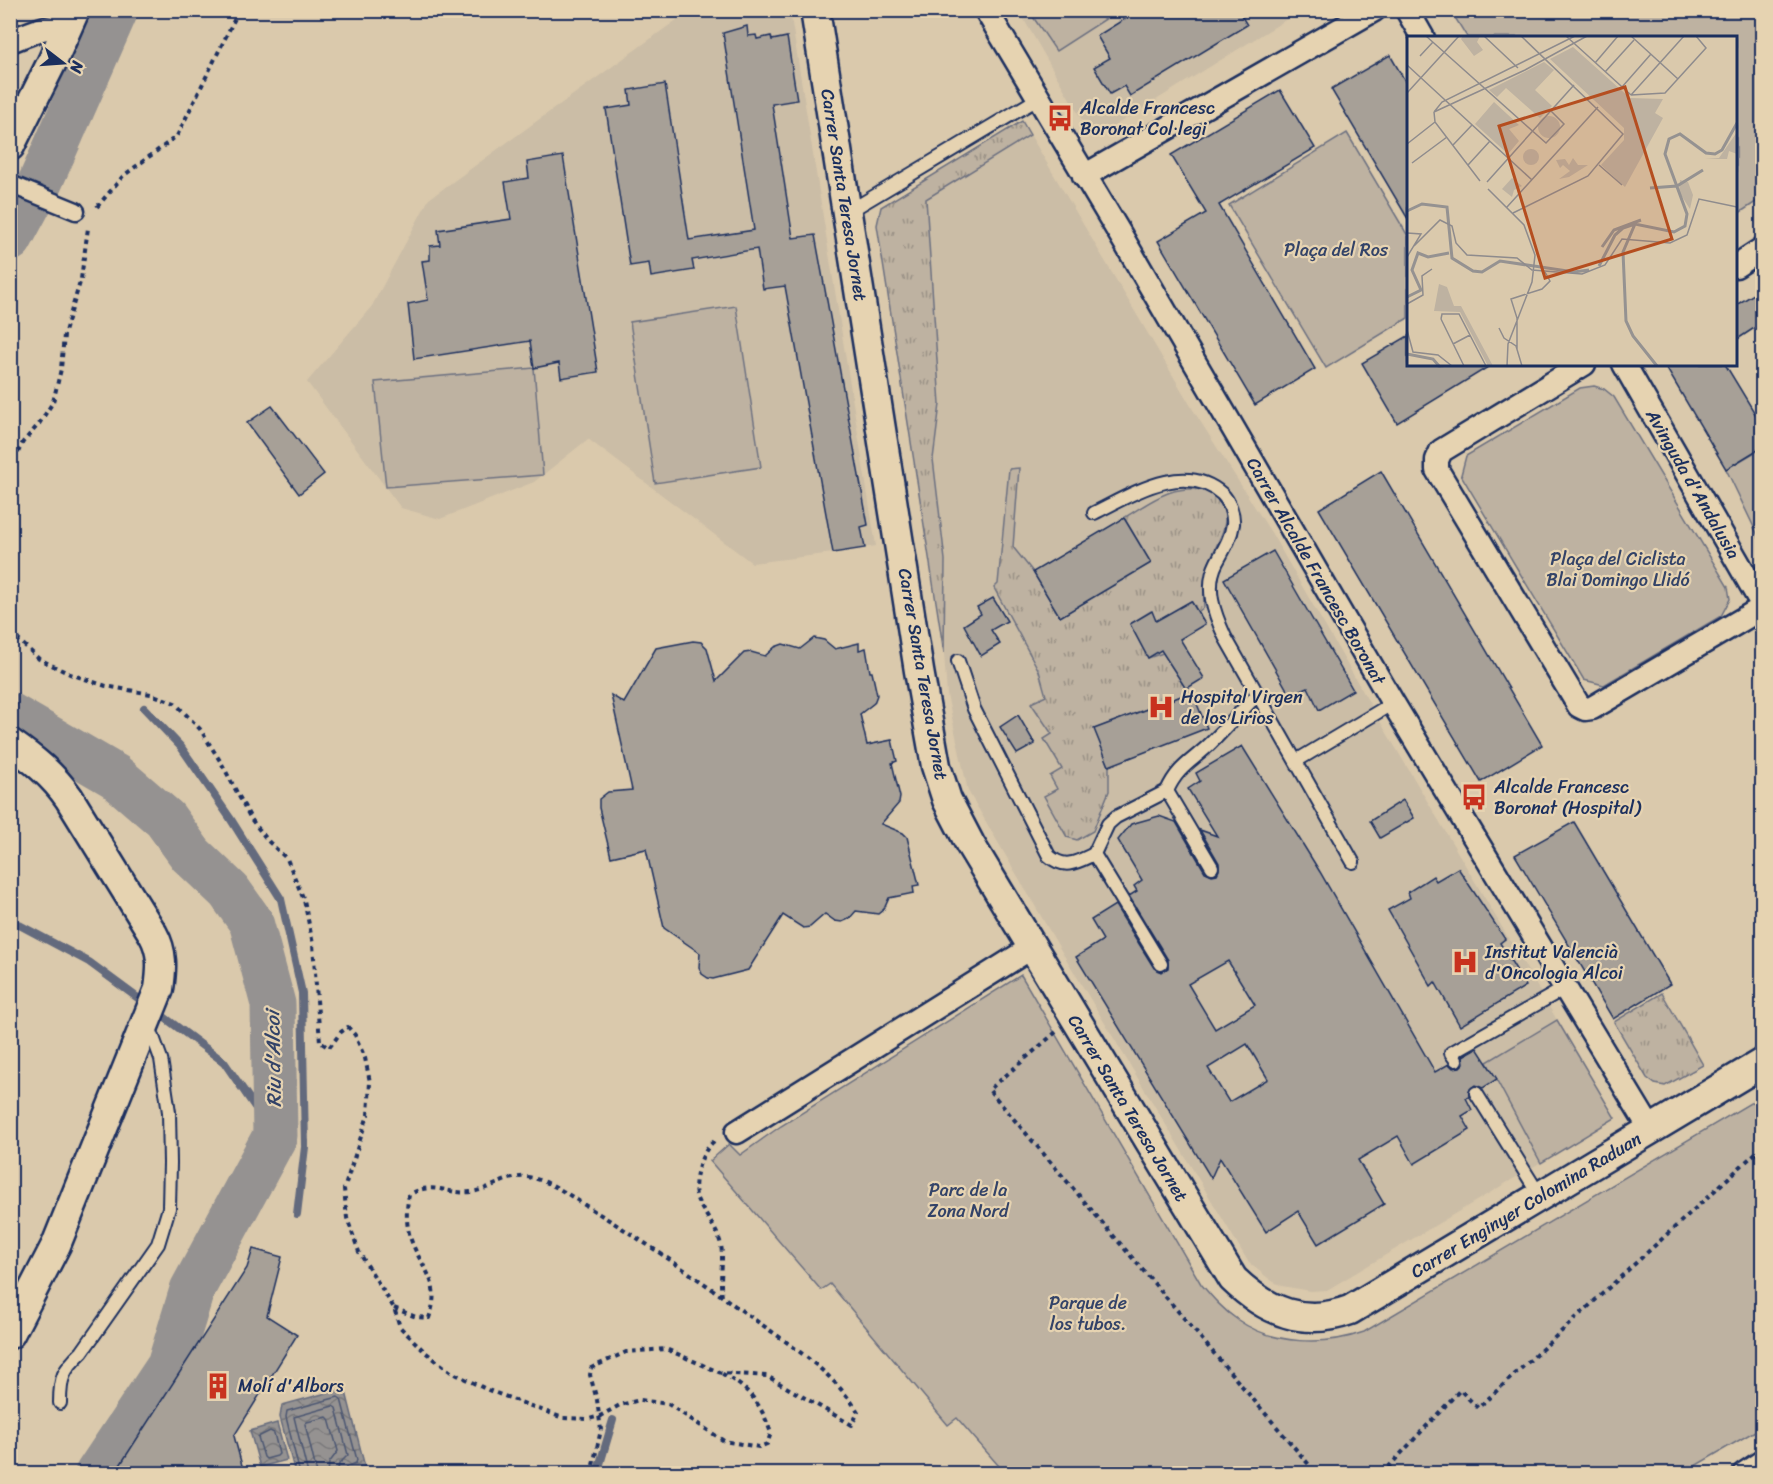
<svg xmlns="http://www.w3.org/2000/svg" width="1773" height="1484" viewBox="0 0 1773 1484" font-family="Sriracha,sans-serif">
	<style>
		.built { fill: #cbbda6 }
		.grass { fill: url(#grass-tufts); stroke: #6c7080; stroke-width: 1.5 }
		.green { fill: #beb2a1; stroke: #6c7080; stroke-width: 1.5 }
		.water { fill: url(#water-waves); stroke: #646a7d; stroke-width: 1.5 }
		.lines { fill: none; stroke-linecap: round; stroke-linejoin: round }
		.shore { stroke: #4c5772; stroke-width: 1.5 }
		.stream { stroke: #646a7d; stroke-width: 8 }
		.river { stroke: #959291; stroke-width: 45 }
		.building { fill: #a7a097; stroke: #1b2f5e; stroke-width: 1.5; fill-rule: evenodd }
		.service-casing { stroke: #1b2f5e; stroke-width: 16 }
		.pedestrian-casing { stroke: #1b2f5e; stroke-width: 21 }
		.minor-casing { stroke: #1b2f5e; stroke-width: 27 }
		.tertiary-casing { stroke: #1b2f5e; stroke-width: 33 }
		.path { stroke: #1b2f5e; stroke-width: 4; stroke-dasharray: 4.5 4.5; stroke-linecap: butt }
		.service { stroke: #e6d3b1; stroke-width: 12 }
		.pedestrian { stroke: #e6d3b1; stroke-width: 16 }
		.minor { stroke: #e6d3b1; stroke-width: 22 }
		.tertiary { stroke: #e6d3b1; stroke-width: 28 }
		.labels { text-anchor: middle; stroke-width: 4.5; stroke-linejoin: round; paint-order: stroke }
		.poi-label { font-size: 18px; fill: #1b2f5e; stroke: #e6d3b1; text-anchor: start }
		.street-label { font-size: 18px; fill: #1b2f5e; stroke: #e6d3b1 }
		.park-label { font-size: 18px; fill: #334368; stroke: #e6d3b1 }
		.water-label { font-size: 20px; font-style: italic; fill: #334368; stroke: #e6d3b1 }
		.inset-river { fill: none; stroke: #959291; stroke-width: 3 }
		.inset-road { fill: none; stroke: #8e8b8d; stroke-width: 1.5 }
		.view { fill: #b54e20; fill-opacity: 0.15; stroke: #b54e20; stroke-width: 3 }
		.inset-edge { fill: none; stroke: #1b2f5e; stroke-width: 3 }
	</style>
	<defs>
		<pattern id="grass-tufts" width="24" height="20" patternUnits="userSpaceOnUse" patternTransform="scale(1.5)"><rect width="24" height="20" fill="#beb2a1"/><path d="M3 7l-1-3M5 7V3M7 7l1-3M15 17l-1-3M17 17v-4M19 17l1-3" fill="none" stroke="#9a9186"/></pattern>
		<pattern id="water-waves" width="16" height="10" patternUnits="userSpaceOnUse" patternTransform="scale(1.5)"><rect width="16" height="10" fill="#959291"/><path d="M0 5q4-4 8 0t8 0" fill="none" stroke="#79787a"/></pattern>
	</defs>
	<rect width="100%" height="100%" fill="#dac9ac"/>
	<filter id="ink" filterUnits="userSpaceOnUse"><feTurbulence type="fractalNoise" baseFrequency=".0167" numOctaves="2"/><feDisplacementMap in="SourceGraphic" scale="12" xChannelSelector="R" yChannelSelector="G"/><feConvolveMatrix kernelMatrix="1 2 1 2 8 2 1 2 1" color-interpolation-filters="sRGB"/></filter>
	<g filter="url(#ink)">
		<g class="built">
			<path d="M 689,11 L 790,11 L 876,546 L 833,553 L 752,563 L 588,439 L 534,482 L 440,519 L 401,508 L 307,382 L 372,306 L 429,199 Z"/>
			<path d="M 1019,11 L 1300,11 L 1093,139 Z"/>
			<path d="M 1022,121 L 1195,413 L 1272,534 L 1381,723 L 1615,1118 L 1327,1290 L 1310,1291 L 1282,1286 L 1272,1281 L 1249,1263 L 1059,947 L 968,791 L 947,695 L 944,653 L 877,225 L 881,207 Z"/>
		</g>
		<g class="grass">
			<path d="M 1022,121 L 1030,135 L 926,199 L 940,404 L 933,459 L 945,560 L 944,653 L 877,225 L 881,207 Z"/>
			<path d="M 1019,468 L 1013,547 L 1033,572 L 1060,617 L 1151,563 L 1124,518 C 1153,500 1174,482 1210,491 C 1239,519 1219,534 1209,564 C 1204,579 1203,592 1204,607 L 1198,612 L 1191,601 L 1156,621 L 1151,611 L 1130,624 L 1148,658 L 1163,653 L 1186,689 L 1192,692 L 1095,729 L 1109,766 L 1109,791 L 1093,831 L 1077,840 L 1067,837 L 1044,796 L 1057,789 L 1050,776 L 1062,769 L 1044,739 L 1052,734 L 1031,703 L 1046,696 L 1039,671 L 994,588 L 998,584 L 1009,469 Z"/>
			<path d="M 1662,993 L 1703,1065 L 1665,1086 L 1655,1084 L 1647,1078 L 1614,1022 Z"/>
		</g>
		<g class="green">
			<path d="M 1029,11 L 1118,11 L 1056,51 Z"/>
			<path d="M 1451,11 L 1762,11 L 1762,198 L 1736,215 L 1736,38 L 1467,37 Z"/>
			<path d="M 1347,133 L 1408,236 L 1408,318 L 1326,368 L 1229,205 Z"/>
			<path d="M 736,306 L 761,467 L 655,483 L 630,322 Z"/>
			<path d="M 534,368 L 543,475 L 386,487 L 375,382 Z"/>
			<path d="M 1594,386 L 1604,389 L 1614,397 L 1728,587 L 1730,599 L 1721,616 L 1604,685 L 1584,680 L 1461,475 L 1466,456 L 1580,388 Z"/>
			<path d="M 1762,448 L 1762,544 L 1726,469 Z"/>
			<path d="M 1021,975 L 1201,1284 C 1212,1297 1223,1310 1238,1320 C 1273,1345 1325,1346 1364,1332 L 1762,1096 L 1762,1427 L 1683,1473 L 1005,1473 L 957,1418 L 948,1425 L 830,1284 L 821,1290 L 710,1161 L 729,1144 L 740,1155 L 781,1126 Z"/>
			<path d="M 1557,1020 L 1615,1118 L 1541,1163 L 1487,1062 Z"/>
		</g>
		<g class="water">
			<path d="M 345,1388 L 365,1467 L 340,1473 L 295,1473 L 280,1417 L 282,1405 Z"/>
			<path d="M 277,1423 L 287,1460 L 260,1467 L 250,1431 Z"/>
		</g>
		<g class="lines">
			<g class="shore">
				<path d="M 270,1431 L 274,1433 L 279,1454 L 277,1456 L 266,1459 L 264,1457 L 258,1437 Z"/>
				<path d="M 300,1474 L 286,1417 L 287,1411 L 338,1397 L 341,1399 L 357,1460 L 356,1463 L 346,1467 L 345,1474"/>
				<path d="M 308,1474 L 294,1417 L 333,1406 L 336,1408 L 348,1455 L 339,1464 L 337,1474"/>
				<path d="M 317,1474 L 305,1424 L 307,1422 L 327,1417 L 329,1419 L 338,1451 L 329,1463 L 328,1474"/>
			</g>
			<g class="stream">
				<path d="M 144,708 L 181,747 L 230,818 L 281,899 L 302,993 L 305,1147 L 297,1214"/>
				<path d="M 10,920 L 89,962 L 146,1004"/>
				<path d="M 156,1011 L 224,1062 L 275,1136"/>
				<path d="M 597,1474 L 613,1420"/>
			</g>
			<g class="river">
				<path d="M 10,239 L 39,185 L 116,10"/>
				<path d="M 10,715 L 115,776 L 165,819 L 191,855 L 229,891 L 251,922 L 273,1004 L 275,1136 L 192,1290 L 169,1366 L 97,1474"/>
			</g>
		</g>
		<g class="building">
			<path d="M 1139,10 L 1238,10 L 1247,25 L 1130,96 L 1124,86 L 1110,94 L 1094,67 L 1110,58 L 1097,36 Z"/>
			<path d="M 747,26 L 748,36 L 756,35 L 757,39 L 771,36 L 772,40 L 787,37 L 797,100 L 772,104 L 793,238 L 815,235 L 868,525 L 861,527 L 865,548 L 833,553 L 785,286 L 763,289 L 757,249 L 692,260 L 694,270 L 651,277 L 649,263 L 630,266 L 606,109 L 631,105 L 629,90 L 665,84 L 689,240 L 754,230 L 723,33 Z"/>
			<path d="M 1390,55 L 1408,86 L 1408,219 L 1331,89 Z"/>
			<path d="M 1280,90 L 1315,148 L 1219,205 L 1315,369 L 1255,405 L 1158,241 L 1206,213 L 1171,155 Z"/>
			<path d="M 563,156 L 598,372 L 561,378 L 559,363 L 534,368 L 530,341 L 414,359 L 408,304 L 428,300 L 422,261 L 430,260 L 430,246 L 440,245 L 438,230 L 511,219 L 505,182 L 529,178 L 527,162 Z"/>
			<path d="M 1762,289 L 1762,323 L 1736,340 L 1736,305 Z"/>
			<path d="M 1408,336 L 1408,364 L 1493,364 L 1397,423 L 1362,363 Z"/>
			<path d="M 1664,364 L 1725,364 L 1762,425 L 1762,447 L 1726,469 Z"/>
			<path d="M 272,406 L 324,474 L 299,494 L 247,423 Z"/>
			<path d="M 1381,471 L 1542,745 L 1481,782 L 1319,509 Z"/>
			<path d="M 1124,518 L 1151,563 L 1060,617 L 1033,572 Z"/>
			<path d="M 1273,551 L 1353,690 L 1319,710 L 1308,687 L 1290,695 L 1224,579 Z"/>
			<path d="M 993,598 L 1007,621 L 991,630 L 1000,644 L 981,656 L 964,625 L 981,614 L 977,607 Z"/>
			<path d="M 1191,601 L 1205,624 L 1180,639 L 1204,678 L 1186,689 L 1161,650 L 1148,658 L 1130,624 L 1152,611 L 1156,621 Z"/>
			<path d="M 814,638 L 824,640 L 835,649 L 859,643 L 859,650 L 866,648 L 870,672 L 872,672 L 877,695 L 874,703 L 860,714 L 867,745 L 892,740 L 897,761 L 892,763 L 900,797 L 899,803 L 881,824 L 903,833 L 907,837 L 919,885 L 913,886 L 914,893 L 889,898 L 884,909 L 878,914 L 856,911 L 849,919 L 842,922 L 835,921 L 825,914 L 810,927 L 803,928 L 783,915 L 748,970 L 713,979 L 708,978 L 702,974 L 699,967 L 700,953 L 664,928 L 646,849 L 611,857 L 599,808 L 599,799 L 608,792 L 632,790 L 611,695 L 624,703 L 656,648 L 693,641 L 701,642 L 707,648 L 716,681 L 744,653 L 751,652 L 765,656 L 775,647 L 783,644 L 800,649 Z"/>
			<path d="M 1192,692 L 1207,728 L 1109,766 L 1094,729 Z"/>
			<path d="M 1018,715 L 1035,744 L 1017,754 L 1000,727 Z"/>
			<path d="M 1242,746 L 1320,872 L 1435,1072 L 1449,1064 L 1453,1068 L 1460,1067 L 1464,1063 L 1463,1056 L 1477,1048 L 1497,1079 L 1483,1088 L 1475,1085 L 1469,1090 L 1469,1097 L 1466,1098 L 1472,1110 L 1462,1116 L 1470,1130 L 1414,1164 L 1398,1136 L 1358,1160 L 1384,1204 L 1318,1244 L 1298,1211 L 1266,1232 L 1220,1158 L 1211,1178 L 1076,957 L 1103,940 L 1091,920 L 1115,905 L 1154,968 L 1161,972 L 1168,968 L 1168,960 L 1129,896 L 1137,891 L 1134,886 L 1142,880 L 1118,840 L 1131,824 L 1159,816 L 1176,822 L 1205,872 L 1212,875 L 1217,874 L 1219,870 L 1219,863 L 1200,830 L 1217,836 L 1188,789 L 1200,781 L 1196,773 ZM 1228,961 L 1255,1005 L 1215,1029 L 1188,984 ZM 1247,1044 L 1268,1079 L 1229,1102 L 1208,1068 Z"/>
			<path d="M 1403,800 L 1414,818 L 1380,838 L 1370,821 Z"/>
			<path d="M 1574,822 L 1670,984 L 1613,1019 L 1515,855 Z"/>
			<path d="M 1458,868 L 1505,939 L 1500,943 L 1526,986 L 1460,1026 L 1435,982 L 1431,986 L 1388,910 L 1410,898 L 1408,892 L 1433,876 L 1436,881 Z"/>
			<path d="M 253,1249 L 282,1257 L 267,1316 L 297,1335 L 234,1436 L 244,1473 L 115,1473 L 247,1268 Z"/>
		</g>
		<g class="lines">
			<g class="service-casing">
				<g id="service">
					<path d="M 848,212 L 1039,98"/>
					<path d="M 1094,513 C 1131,495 1184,460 1222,494 C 1229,501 1234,514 1233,524 C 1231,538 1224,549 1217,562 C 1204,587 1214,613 1225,637 L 1353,862"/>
					<path d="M 958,661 L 974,709 L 1049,856 C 1065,870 1077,862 1094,854 L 1161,964"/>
					<path d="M 1296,761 L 1393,703"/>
					<path d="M 1167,791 C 1178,766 1193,761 1211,743 C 1227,727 1242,710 1258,694"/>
					<path d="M 1094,854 L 1108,824 L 1116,817 L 1167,791 L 1212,867"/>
					<path d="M 1456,1060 L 1451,1053 L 1565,988"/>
					<path d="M 1476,1093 L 1540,1196"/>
					<path d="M 60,1403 C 60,1377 63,1370 82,1352 L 158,1244 L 169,1208 L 170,1163 L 169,1112 L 161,1059 L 149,1026"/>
				</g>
			</g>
			<g class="pedestrian-casing">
				<path id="pedestrian" d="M 10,184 L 76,211"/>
			</g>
			<g class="minor-casing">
				<g id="minor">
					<path d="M 986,10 L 1120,234 L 1393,703 L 1651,1130"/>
					<path d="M 1407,10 L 1423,38"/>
					<path d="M 10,41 C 32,33 44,25 68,26"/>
					<path d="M 1084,176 L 1374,10"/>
					<path d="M 1736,266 L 1762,249"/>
					<path d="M 1584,364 L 1441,451 L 1437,460 L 1437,470 L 1579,706 L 1585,709 L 1592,708 L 1762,608"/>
					<path d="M 1624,364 L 1762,604"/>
					<path d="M 737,1132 L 1031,948"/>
					<path d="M 1744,1474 L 1762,1462"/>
				</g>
			</g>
			<g class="tertiary-casing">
				<g id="tertiary">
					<path d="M 815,10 L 919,671 L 936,766 L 947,800 L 970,844 L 1233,1279 C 1267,1312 1304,1327 1350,1310 L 1762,1063"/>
					<path d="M 10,146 L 52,62 L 75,10"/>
					<path d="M 10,743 C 33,759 53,775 69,798 L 153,934 C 163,952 162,968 159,989 L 56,1245 L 10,1334"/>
				</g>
			</g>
			<g class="path">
				<path d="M 97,207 L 123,176 L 177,136 L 239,10"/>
				<path d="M 10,469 L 23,442 L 39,424 L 53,402 L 61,369 L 64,335 L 81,279 L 88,228"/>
				<path d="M 10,632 L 39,659 L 70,674 L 106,686 L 151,694 L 175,703 L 200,729 L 222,764 L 251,819 L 269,842 L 287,859 L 304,900 L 313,944 L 320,1042 L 329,1048 L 341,1032 L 348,1027 L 355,1035 L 365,1058 L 370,1082 L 368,1115 L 344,1189 L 347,1218 L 359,1252 L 394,1308 L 400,1327 L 425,1352 L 451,1372 L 488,1390 L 563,1418 L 589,1419 L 600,1416 L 620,1405 L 640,1400 L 668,1404 L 724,1441 L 759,1447 L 767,1444 L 771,1433 C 760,1402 750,1389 721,1373"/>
				<path d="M 1056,1032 L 989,1090 L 1317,1474"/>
				<path d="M 394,1308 L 416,1317 L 429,1318 C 443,1280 421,1270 410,1237 C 406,1223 406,1210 409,1195 C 433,1180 447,1195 470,1192 C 491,1190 506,1175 527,1177 C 550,1180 570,1196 588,1207 C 634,1235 678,1265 722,1296"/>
				<path d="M 591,1474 L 601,1430 L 597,1400 L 590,1375 L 591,1368 L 626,1352 L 666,1349 L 721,1373 L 767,1376 L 852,1425 L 858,1412 C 828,1363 767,1331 722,1296 C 719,1279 724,1262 721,1245 C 717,1227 704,1215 697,1199 C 691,1183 701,1149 716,1140"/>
				<path d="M 1382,1474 L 1460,1390 L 1478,1408 L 1762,1147"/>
			</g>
			<use href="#service" class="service"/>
			<use href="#pedestrian" class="pedestrian"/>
			<use href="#minor" class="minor"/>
			<use href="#tertiary" class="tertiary"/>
		</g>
	</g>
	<defs>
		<g id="bus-bare" transform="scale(2.07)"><path d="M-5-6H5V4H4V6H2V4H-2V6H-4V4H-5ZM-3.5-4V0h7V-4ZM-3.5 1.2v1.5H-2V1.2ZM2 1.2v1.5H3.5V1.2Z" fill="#c8321e" stroke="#e6d3b1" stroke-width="2.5" paint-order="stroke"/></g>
		<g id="hospital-bare" transform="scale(2.07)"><path d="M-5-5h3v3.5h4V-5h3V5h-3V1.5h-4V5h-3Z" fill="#c8321e" stroke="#e6d3b1" stroke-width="2.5" paint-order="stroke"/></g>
		<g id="building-bare" transform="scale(2.07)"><path d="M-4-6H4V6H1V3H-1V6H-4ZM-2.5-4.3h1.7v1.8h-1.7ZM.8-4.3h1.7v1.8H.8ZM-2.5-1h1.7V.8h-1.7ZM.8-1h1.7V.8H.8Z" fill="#c8321e" stroke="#e6d3b1" stroke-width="2.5" paint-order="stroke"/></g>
	</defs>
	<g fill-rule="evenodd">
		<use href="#bus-bare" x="1060" y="118"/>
		<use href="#hospital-bare" x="1161" y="707"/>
		<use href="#bus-bare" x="1474" y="797"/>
		<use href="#hospital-bare" x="1465" y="962"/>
		<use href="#building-bare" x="218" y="1386"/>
	</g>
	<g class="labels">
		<g class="poi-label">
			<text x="1080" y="114">Alcalde Francesc<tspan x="1080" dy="21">Boronat Col·legi</tspan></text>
			<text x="1181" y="703">Hospital Virgen<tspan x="1181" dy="21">de los Lirios</tspan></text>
			<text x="1494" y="793">Alcalde Francesc<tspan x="1494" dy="21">Boronat (Hospital)</tspan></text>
			<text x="1485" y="958">Institut Valencià<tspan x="1485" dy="21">d'Oncologia Alcoi</tspan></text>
			<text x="238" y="1392">Molí d'Albors</text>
		</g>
		<g class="street-label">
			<text transform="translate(844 195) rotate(81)" y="6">Carrer Santa Teresa Jornet</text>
			<text transform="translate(1693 484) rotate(60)" y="6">Avinguda d'Andalusia</text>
			<text transform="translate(1316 571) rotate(60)" y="6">Carrer Alcalde Francesc Boronat</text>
			<text transform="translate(923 674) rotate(80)" y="6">Carrer Santa Teresa Jornet</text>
			<text transform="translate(1128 1108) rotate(59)" y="6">Carrer Santa Teresa Jornet</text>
			<text transform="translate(1526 1205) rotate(-31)" y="6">Carrer Enginyer Colomina Raduan</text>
		</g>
		<g class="park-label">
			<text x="1336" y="256">Plaça del Ros</text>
			<text x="1618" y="565">Plaça del Ciclista<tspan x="1618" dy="21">Blai Domingo Llidó</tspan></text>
			<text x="968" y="1196">Parc de la<tspan x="968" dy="21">Zona Nord</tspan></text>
			<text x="1088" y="1309">Parque de<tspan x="1088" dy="21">los tubos.</tspan></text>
		</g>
		<g class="water-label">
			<text transform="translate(273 1059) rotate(-91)" y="7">Riu d'Alcoi</text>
		</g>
	</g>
	<g transform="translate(1407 36)">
		<rect width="330" height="330" fill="#dac9ac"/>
		<path d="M 166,122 L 171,129 L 181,129 L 162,141 L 152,143 L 163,135 L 156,129 L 153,132 L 149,124 L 158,123 L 162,129 Z" fill="#beb2a1"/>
		<path d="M 330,96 L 330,118 L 322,115 L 320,123 L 298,123 L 312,122 ZM 273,144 L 281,146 L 286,159 L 283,173 L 272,156 Z" fill="#beb2a1"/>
		<path d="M 56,0 L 73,0 L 70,6 L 76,14 L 67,20 L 54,3 ZM 166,11 L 223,62 L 256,63 L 248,77 L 256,82 L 218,151 L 194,129 L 217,104 L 217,92 L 143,23 ZM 137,26 L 147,34 L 128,54 L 145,70 L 133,82 L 99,52 L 90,61 L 82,54 ZM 87,66 L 112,89 L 102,93 L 112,105 L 101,118 L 68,88 ZM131 91a11 11 0 1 1 22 0a11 11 0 1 1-22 0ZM116 121a8 8 0 1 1 16 0a8 8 0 1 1-16 0ZM 105,142 L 115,150 L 107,154 L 105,161 L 95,153 ZM 32,248 L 40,251 L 47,270 L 54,270 L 86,330 L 81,330 L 53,276 L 27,275 Z" fill="#beb2a1"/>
		<path class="inset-river" d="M 243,152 L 270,150 L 296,134M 0,175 L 15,168 L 40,171 L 45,222 L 66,235 L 75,236 L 93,225 L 167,236 L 182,234M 228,188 L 216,216 L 219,285 L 226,300 L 250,330M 195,211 L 207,194 L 234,184M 192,230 L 208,199 L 216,192 L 228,188 L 267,196 L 278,190 L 280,178 L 258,118 L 262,103 L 273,98 L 299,117 L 308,118 L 315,114 L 330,87M 0,261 L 14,254 L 5,234 L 11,217 L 21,221 L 42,217M 0,318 L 26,323 L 32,330"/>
		<path class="inset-road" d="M 19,0 L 139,107 L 157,88 L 144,75M 77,0 L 111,32M 159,0 L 224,59M 224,0 L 271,43M 13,20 L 26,6M 188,27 L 211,0M 0,29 L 125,144M 198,36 L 227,4M 215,51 L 244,18M 0,57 L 52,0M 224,59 L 258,57 L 299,12 L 289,0M 224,59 L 277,0M 27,76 L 118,34 L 180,0M 27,76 L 35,66 L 168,0M 27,76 L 28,86 L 73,145M 0,108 L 28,86M 46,109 L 65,89M 5,127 L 40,101M 61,129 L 83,105M 192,129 L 215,149M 80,146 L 167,49M 81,153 L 117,189 L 128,219 L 125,246 L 101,308 L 100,330M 100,171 L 191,71M 106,177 L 181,140 L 216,98 L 114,0M 0,197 L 14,198 L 0,221M 7,210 L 33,184 L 45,190 L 49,207 L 60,219 L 110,222 L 125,234 L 175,238 L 198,229 L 215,203 L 263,207 L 280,199 L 292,163 L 330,171M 0,268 L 16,259 L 15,240 L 25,233M 34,283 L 35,278 L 52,278 L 79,330M 34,283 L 57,330M 92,292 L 97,302 L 109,310 L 115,330M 0,294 L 6,316 L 31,319 L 45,330M 46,308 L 63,299M 110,313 L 110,282 L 104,263 L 135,253 L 143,245 L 138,236"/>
		<path class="view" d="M 218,51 L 265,203 L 138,242 L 92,90 Z"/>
		<rect width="330" height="330" class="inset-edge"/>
	</g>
	<rect width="1773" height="1484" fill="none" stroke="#e6d3b1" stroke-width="36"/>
	<rect x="18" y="18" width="1737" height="1448" fill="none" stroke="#1b2f5e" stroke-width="2" filter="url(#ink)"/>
	<g transform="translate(63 63) rotate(107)" stroke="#e6d3b1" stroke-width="4.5" paint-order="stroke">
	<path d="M0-4.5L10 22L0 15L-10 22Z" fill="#1b2f5e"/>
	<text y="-9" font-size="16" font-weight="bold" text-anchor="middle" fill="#1b2f5e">N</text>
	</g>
</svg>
